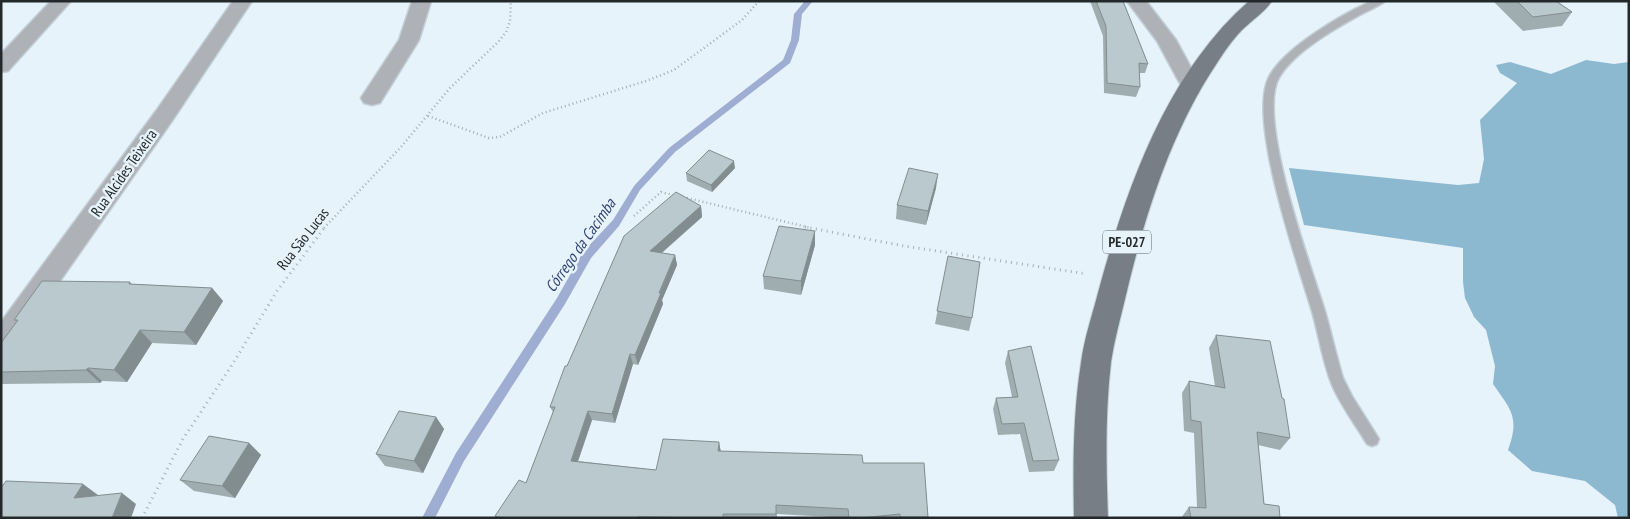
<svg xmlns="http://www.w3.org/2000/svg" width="1630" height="519" viewBox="0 0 1630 519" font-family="'PT Sans Narrow',sans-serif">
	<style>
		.forest { fill: #8db9d0 }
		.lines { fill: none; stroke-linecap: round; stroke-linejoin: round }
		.stream { fill: #9fadd3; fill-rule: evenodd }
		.service-casing { stroke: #c3ced6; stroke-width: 3 }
		.minor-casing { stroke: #c3ced6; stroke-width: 3 }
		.primary-casing { stroke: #c3ced6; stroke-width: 2 }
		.path-far1 { stroke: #a4aeb5; stroke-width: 2.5; stroke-dasharray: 1 3; stroke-linecap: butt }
		.path { stroke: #a4aeb5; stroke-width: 3; stroke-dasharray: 1 4.5; stroke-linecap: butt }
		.service { fill: #aeb2b7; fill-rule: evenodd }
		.minor { fill: #aeb2b7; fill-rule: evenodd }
		.primary { fill: #777e86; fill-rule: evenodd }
		.wall { fill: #a0adb0 }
		.shaded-wall { fill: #828d90 }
		.building { fill: #bac9cd; stroke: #828d90 }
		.labels { text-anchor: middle; stroke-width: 5; stroke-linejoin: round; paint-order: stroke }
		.shield { fill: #e6f3fb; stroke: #5e6569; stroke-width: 1 }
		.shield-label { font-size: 14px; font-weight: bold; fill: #23282b }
		.street-label { font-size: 15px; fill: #23282b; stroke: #e6f3fb }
		.water-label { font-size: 16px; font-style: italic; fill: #344375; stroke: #e6f3fb }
	</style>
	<rect width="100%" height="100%" fill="#e6f3fb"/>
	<path class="forest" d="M 1586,60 L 1614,64 L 1629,62 L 1629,518 L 1618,518 L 1615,505 L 1585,481 L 1532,471 L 1508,450 C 1520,417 1511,410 1493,384 L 1495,366 L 1486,330 L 1474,317 L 1465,298 L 1463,282 L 1463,248 L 1304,225 L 1289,168 L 1458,185 L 1479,183 L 1484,159 L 1480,120 L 1517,83 L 1500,73 L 1496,65 L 1510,62 L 1551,74 Z"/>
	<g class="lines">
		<path class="stream" d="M 805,1 L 813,1 L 802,14 L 799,40 L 790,63 L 675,152 L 640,190 L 619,226 L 591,258 L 565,304 L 464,461 L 435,518 L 422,518 L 456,453 L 557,298 L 583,252 L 613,220 L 634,186 L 669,148 L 783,60 L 791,40 L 794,14 Z"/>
		<g class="service-casing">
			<path id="service" d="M 1372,1 L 1385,1 C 1378,7 1366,11 1358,16 C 1333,30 1296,51 1280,76 C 1255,113 1310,264 1324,308 C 1331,331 1336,355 1343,378 L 1352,396 L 1379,439 L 1377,444 L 1372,446 L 1367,444 C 1355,424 1341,406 1332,385 C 1322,360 1319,334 1311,308 C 1297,262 1247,118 1269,77 C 1284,48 1342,14 1372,1 Z"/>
		</g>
		<g class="minor-casing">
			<g id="minor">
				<path d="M 51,1 L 71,1 L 8,71 L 1,72 L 1,54 Z"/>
				<path d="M 233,1 L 252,1 L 172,121 L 11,351 L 1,354 L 1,322 L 156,111 Z"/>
				<path d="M 412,1 L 431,1 L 419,40 L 380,103 L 372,105 L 364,103 L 361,98 L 399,40 Z"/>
				<path d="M 1127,1 L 1146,1 L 1176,40 L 1201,86 L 1198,91 L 1191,93 L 1184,91 L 1157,41 Z"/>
			</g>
		</g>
		<g class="primary-casing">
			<path id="primary" d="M 1249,1 L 1272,1 C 1264,13 1252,20 1242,30 C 1233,39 1224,52 1217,63 C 1170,133 1144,218 1125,299 C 1120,320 1114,341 1111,362 C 1105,414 1106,466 1108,518 L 1074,518 C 1073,466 1073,414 1081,363 C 1084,339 1092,316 1098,293 C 1126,189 1166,74 1249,1 Z"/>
		</g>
		<g class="path-far1">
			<path d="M 428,116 L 489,138 L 500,137 L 543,113 L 646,81 L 674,70 L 742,20 L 759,1"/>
			<path d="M 683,197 L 811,228"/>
			<path d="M 634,216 L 661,192 L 677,196"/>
			<path d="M 324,228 L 401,147 L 450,88 L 499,41 L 506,32 L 510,21 L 511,1"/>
		</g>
		<g class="path">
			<path d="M 805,227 L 904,246 L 1087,274"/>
			<path d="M 142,518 L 183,439 L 232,365 L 277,291 L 325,227"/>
		</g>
		<use href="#service" class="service"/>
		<use href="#minor" class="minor"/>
		<use href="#primary" class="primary"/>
	</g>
	<g class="wall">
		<path d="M 1090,1 L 1123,1 L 1148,64 L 1145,73 L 1139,73 L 1140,87 L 1136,97 L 1104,93 L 1103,36 Z"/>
		<path d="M 1493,1 L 1556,1 L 1572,12 L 1562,26 L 1523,31 Z"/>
		<path d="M 735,168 L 712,192 L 687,181 L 686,173 Z"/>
		<path d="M 936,188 L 926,225 L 896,219 L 897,205 Z"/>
		<path d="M 701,206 L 702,217 L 662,253 L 675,255 L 677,265 L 662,300 L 663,304 L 638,365 L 633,364 L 615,423 L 592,420 L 578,461 L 656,470 L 721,451 L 863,463 L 924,463 L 928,518 L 848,518 L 777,514 L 777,518 L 497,518 L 495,516 L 526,483 L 553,412 L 550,407 L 567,366 L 624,236 Z"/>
		<path d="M 815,245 L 801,295 L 764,289 L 763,276 Z"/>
		<path d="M 948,256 L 972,318 L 969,331 L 935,324 Z"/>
		<path d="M 130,282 L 132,284 L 212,288 L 223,301 L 196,345 L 152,343 L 127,382 L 102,381 L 100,383 L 1,384 L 1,343 L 16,322 L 14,320 Z"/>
		<path d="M 1216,335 L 1290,438 L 1280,450 L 1258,445 L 1264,504 L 1280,518 L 1181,518 L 1189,507 L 1197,507 L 1194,433 L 1184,431 L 1182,393 L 1189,381 L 1215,386 L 1209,348 Z"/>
		<path d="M 1008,351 L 1059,460 L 1054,471 L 1029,472 L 1020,434 L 998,435 L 993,409 L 996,398 L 1012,397 L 1005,363 Z"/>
		<path d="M 436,417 L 444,429 L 423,473 L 385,466 L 376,454 Z"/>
		<path d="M 249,443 L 261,455 L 235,498 L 194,491 L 180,480 Z"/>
	</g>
	<g class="shaded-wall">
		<path d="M 734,161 L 735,168 L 712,192 L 711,185 Z"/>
		<path d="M 938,174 L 936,188 L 926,225 L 928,211 Z"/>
		<path d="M 701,206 L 702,217 L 652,261 L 650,251 Z"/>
		<path d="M 815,231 L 815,245 L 801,295 L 801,281 Z"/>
		<path d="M 675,255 L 677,265 L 662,300 L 663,304 L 638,365 L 635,355 Z"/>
		<path d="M 212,288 L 223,301 L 196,345 L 184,332 Z"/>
		<path d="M 140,330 L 152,343 L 127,382 L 114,370 Z"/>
		<path d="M 630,354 L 633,364 L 615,423 L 612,414 Z"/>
		<path d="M 88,368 L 102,381 L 100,383 L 86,370 Z"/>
		<path d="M 588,411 L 592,420 L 575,470 L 571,461 Z"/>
		<path d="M 436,417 L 444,429 L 423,473 L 414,461 Z"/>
		<path d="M 719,442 L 721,452 L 718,451 Z"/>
		<path d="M 249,443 L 261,455 L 235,498 L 222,486 Z"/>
		<path d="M 83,484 L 98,495 L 90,509 L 74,498 Z"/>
		<path d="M 122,493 L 136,504 L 131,518 L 112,518 Z"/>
	</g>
	<g class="building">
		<path d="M 1096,1 L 1123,1 L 1148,64 L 1139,63 L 1140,87 L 1107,83 L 1106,26 Z"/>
		<path d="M 1517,1 L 1556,1 L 1572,12 L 1533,17 Z"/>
		<path d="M 709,150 L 734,161 L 711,185 L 686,173 Z"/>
		<path d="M 909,168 L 938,174 L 928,211 L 897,205 Z"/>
		<path d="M 676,192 L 701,206 L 650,251 L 675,255 L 659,293 L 661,293 L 635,355 L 630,354 L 612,414 L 588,411 L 571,461 L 656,470 L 663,439 L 719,442 L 718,451 L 862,455 L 863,463 L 924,463 L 928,517 L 900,517 L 900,514 L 861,518 L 849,518 L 848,509 L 776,505 L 776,514 L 723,514 L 723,518 L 638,517 L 638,518 L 501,518 L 495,516 L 519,480 L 526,483 L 555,407 L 550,407 L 565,366 L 567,366 L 624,236 Z"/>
		<path d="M 779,226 L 815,231 L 801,281 L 763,276 Z"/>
		<path d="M 948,256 L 980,262 L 972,318 L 937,311 Z"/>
		<path d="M 42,281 L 130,282 L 129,284 L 212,288 L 184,332 L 140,330 L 114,370 L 88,368 L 86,370 L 1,372 L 1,343 L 18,320 L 14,320 Z"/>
		<path d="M 1216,335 L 1270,341 L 1282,398 L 1284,399 L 1290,438 L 1257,432 L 1264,504 L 1279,506 L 1280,518 L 1191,518 L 1189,507 L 1206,508 L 1201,422 L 1191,420 L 1189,381 L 1225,388 Z"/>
		<path d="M 1031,346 L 1059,460 L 1033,461 L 1024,423 L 1002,424 L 996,398 L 1018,397 L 1008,351 Z"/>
		<path d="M 399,411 L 436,417 L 414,461 L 376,454 Z"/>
		<path d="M 209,436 L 249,443 L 222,486 L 180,480 Z"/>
		<path d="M 6,481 L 83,484 L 74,498 L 122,493 L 112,518 L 1,518 L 1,488 Z"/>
	</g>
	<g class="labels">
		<rect class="shield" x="1103" y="230.5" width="48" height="23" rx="4"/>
		<g class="shield-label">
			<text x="1127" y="247">PE-027</text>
		</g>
		<g class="street-label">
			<text transform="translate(124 173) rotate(-55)" y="5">Rua Alcides Teixeira</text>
			<text transform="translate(303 239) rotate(-52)" y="5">Rua São Lucas</text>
		</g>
		<g class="water-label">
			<text transform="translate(580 245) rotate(-55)" y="6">Córrego da Cacimba</text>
		</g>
	</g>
	<rect width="1630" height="519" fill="none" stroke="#23282b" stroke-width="5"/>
</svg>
